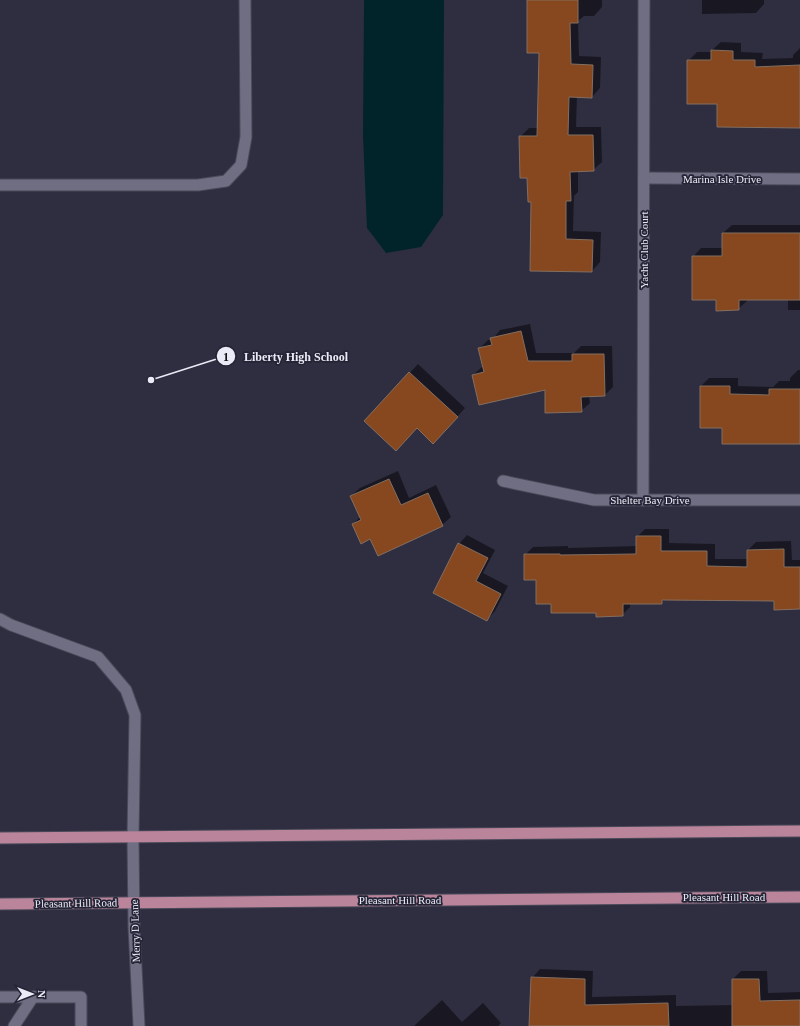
<svg xmlns="http://www.w3.org/2000/svg" width="800" height="1026" viewBox="0 0 800 1026" font-family="'Times New Roman',serif">
	<style>
		.water { fill: #01242a }
		.shadow { fill: #0007 }
		.building { fill: #87481f; stroke: #836e61 }
		.lines { fill: none; stroke-linecap: round; stroke-linejoin: round }
		.service-casing { stroke: #4a4959; stroke-width: 13 }
		.minor-casing { stroke: #4a4959; stroke-width: 13 }
		.primary-casing { stroke: #4a4959; stroke-width: 13 }
		.service { stroke: #6f6e83; stroke-width: 11 }
		.minor { stroke: #6f6e83; stroke-width: 11 }
		.primary { stroke: #ba859a; stroke-width: 11 }
		.labels { text-anchor: middle; stroke-width: 3.5; stroke-linejoin: round; paint-order: stroke }
		.street-label { font-size: 11px; fill: #ebebf7; stroke: #252436 }
		.leader { fill: none; stroke: #ebebf7; stroke-width: 1.5 }
		.callout-dot { fill: #ebebf7; stroke: #252436; stroke-width: 1.5 }
		.mark-label { font-size: 12px; text-anchor: middle; font-weight: bold; fill: #111 }
		.callout-label { font-size: 12px; text-anchor: middle; font-weight: bold; fill: #ebebf7; stroke: #252436; stroke-width: 3.5; stroke-linejoin: round; paint-order: stroke }
	</style>
	<rect width="100%" height="100%" fill="#2f2e40"/>
	<path class="water" d="M 364,0 L 444,0 L 443,215 L 421,247 L 386,253 L 367,228 L 363,136 Z"/>
	<g class="shadow">
		<path d="M 528,0 L 602,0 L 602,7 L 594,16 L 584,16 L 578,21 L 579,56 L 601,57 L 600,88 L 592,97 L 577,96 L 576,127 L 601,127 L 602,162 L 593,170 L 578,170 L 578,192 L 574,196 L 573,231 L 601,232 L 600,262 L 592,271 L 531,270 L 532,201 L 520,137 L 529,128 L 538,128 L 540,52 Z"/>
		<path d="M 702,0 L 764,0 L 764,4 L 756,13 L 702,14 Z"/>
		<path d="M 721,42 L 741,43 L 741,52 L 763,53 L 762,59 L 793,58 L 793,55 L 800,48 L 800,127 L 718,103 L 688,61 L 697,52 L 712,52 L 712,50 Z"/>
		<path d="M 732,225 L 800,225 L 800,310 L 788,310 L 788,299 L 747,299 L 747,301 L 738,309 L 717,299 L 693,257 L 701,248 L 723,248 L 723,233 Z"/>
		<path d="M 530,324 L 536,353 L 574,353 L 581,346 L 612,346 L 613,387 L 605,395 L 589,396 L 590,403 L 581,411 L 546,388 L 473,375 L 483,366 L 479,349 L 488,340 L 492,340 L 500,330 Z"/>
		<path d="M 418,364 L 465,408 L 442,434 L 417,427 L 365,421 Z"/>
		<path d="M 798,370 L 800,370 L 800,443 L 723,427 L 701,427 L 701,386 L 709,378 L 738,378 L 738,386 L 773,387 L 779,381 L 790,381 L 790,378 Z"/>
		<path d="M 398,471 L 409,498 L 436,485 L 451,517 L 442,525 L 371,538 L 353,524 L 360,517 L 351,496 L 360,488 Z"/>
		<path d="M 645,529 L 669,529 L 669,543 L 715,544 L 715,559 L 748,559 L 748,550 L 756,542 L 791,541 L 792,560 L 800,560 L 800,608 L 775,600 L 665,599 L 661,603 L 630,603 L 630,607 L 622,615 L 596,612 L 552,603 L 537,579 L 525,555 L 533,547 L 568,546 L 568,548 L 637,546 L 637,537 Z"/>
		<path d="M 467,535 L 495,550 L 483,573 L 508,586 L 495,611 L 487,620 L 434,592 L 459,544 Z"/>
		<path d="M 540,969 L 593,971 L 592,997 L 676,995 L 676,1006 L 733,1005 L 733,979 L 741,971 L 767,971 L 768,993 L 800,992 L 800,1026 L 530,1026 L 532,978 Z"/>
		<path d="M 442,1000 L 462,1022 L 483,1003 L 501,1023 L 498,1026 L 414,1026 Z"/>
	</g>
	<g class="building">
		<path d="M 527,0 L 578,0 L 578,23 L 570,23 L 571,64 L 593,65 L 592,98 L 569,97 L 568,135 L 593,135 L 594,171 L 570,172 L 571,201 L 566,201 L 566,239 L 593,240 L 592,272 L 530,271 L 531,202 L 528,202 L 527,178 L 520,178 L 519,136 L 537,136 L 539,53 L 527,53 Z"/>
		<path d="M 711,50 L 733,51 L 733,60 L 755,60 L 755,67 L 800,65 L 800,128 L 717,127 L 717,104 L 687,104 L 687,60 L 711,60 Z"/>
		<path d="M 722,233 L 800,233 L 800,300 L 739,300 L 739,310 L 716,311 L 716,300 L 692,300 L 692,256 L 722,256 Z"/>
		<path d="M 521,331 L 528,361 L 572,361 L 572,354 L 604,354 L 605,396 L 581,397 L 582,412 L 545,413 L 545,390 L 479,405 L 472,375 L 484,372 L 478,348 L 492,345 L 490,338 Z"/>
		<path d="M 409,372 L 458,417 L 433,444 L 417,428 L 396,451 L 364,421 Z"/>
		<path d="M 700,386 L 730,386 L 730,394 L 769,395 L 769,389 L 800,389 L 800,444 L 722,444 L 722,428 L 700,428 Z"/>
		<path d="M 389,479 L 401,505 L 428,493 L 443,526 L 378,556 L 370,539 L 361,544 L 352,524 L 361,520 L 350,496 Z"/>
		<path d="M 636,536 L 661,536 L 661,551 L 707,551 L 707,566 L 747,567 L 747,550 L 784,549 L 784,567 L 800,567 L 800,609 L 774,610 L 774,601 L 662,600 L 662,604 L 623,604 L 623,616 L 596,617 L 596,613 L 551,613 L 551,604 L 536,604 L 536,580 L 524,580 L 524,554 L 560,554 L 560,555 L 636,554 Z"/>
		<path d="M 458,543 L 488,558 L 476,581 L 501,594 L 487,621 L 433,593 Z"/>
		<path d="M 531,977 L 585,979 L 585,1005 L 668,1003 L 669,1026 L 529,1026 Z"/>
		<path d="M 732,979 L 759,979 L 760,1001 L 800,1000 L 800,1026 L 732,1026 Z"/>
	</g>
	<g class="lines">
		<g class="service-casing">
			<g id="service">
				<path d="M 0,185 L 198,185 L 226,181 L 241,165 L 246,137 L 245,0"/>
				<path d="M 0,619 L 11,625 L 98,657 L 126,690 L 135,715 L 133,837"/>
				<path d="M 0,997 L 81,997 L 81,1026"/>
				<path d="M 14,1026 L 33,997"/>
			</g>
		</g>
		<g class="minor-casing">
			<g id="minor">
				<path d="M 644,178 L 800,179"/>
				<path d="M 503,481 L 594,500 L 800,500"/>
				<path d="M 643,500 L 644,0"/>
				<path d="M 133,837 L 134,927 L 139,1026"/>
			</g>
		</g>
		<g class="primary-casing">
			<g id="primary">
				<path d="M 0,838 L 800,831"/>
				<path d="M 0,904 L 800,897"/>
			</g>
		</g>
		<use href="#service" class="service"/>
		<use href="#minor" class="minor"/>
		<use href="#primary" class="primary"/>
	</g>
	<g class="labels">
		<g class="street-label">
			<text x="722" y="183">Marina Isle Drive</text>
			<text transform="translate(644 250) rotate(-90)" y="4">Yacht Club Court</text>
			<text x="650" y="504">Shelter Bay Drive</text>
			<text x="724" y="901">Pleasant Hill Road</text>
			<text x="400" y="904">Pleasant Hill Road</text>
			<text transform="translate(76 903) rotate(-1)" y="4">Pleasant Hill Road</text>
			<text transform="translate(135 931) rotate(-92)" y="4">Merry D Lane</text>
		</g>
	</g>
	<path class="leader" d="M151 380L226 356"/>
	<g class="callout-dot">
		<circle cx="151" cy="380" r="4"/>
		<circle cx="226" cy="356" r="10"/>
	</g>
	<g class="mark-label">
		<text x="226" y="361">1</text>
	</g>
	<g class="callout-label">
		<text x="296" y="361">Liberty High School</text>
	</g>
	<g transform="translate(32 994) rotate(90)" stroke="#252436" stroke-width="3" paint-order="stroke">
	<path d="M0-3L7 15L0 10L-7 15Z" fill="#ebebf7"/>
	<text y="-6" font-size="11" font-weight="bold" text-anchor="middle" fill="#ebebf7">N</text>
	</g>
</svg>
